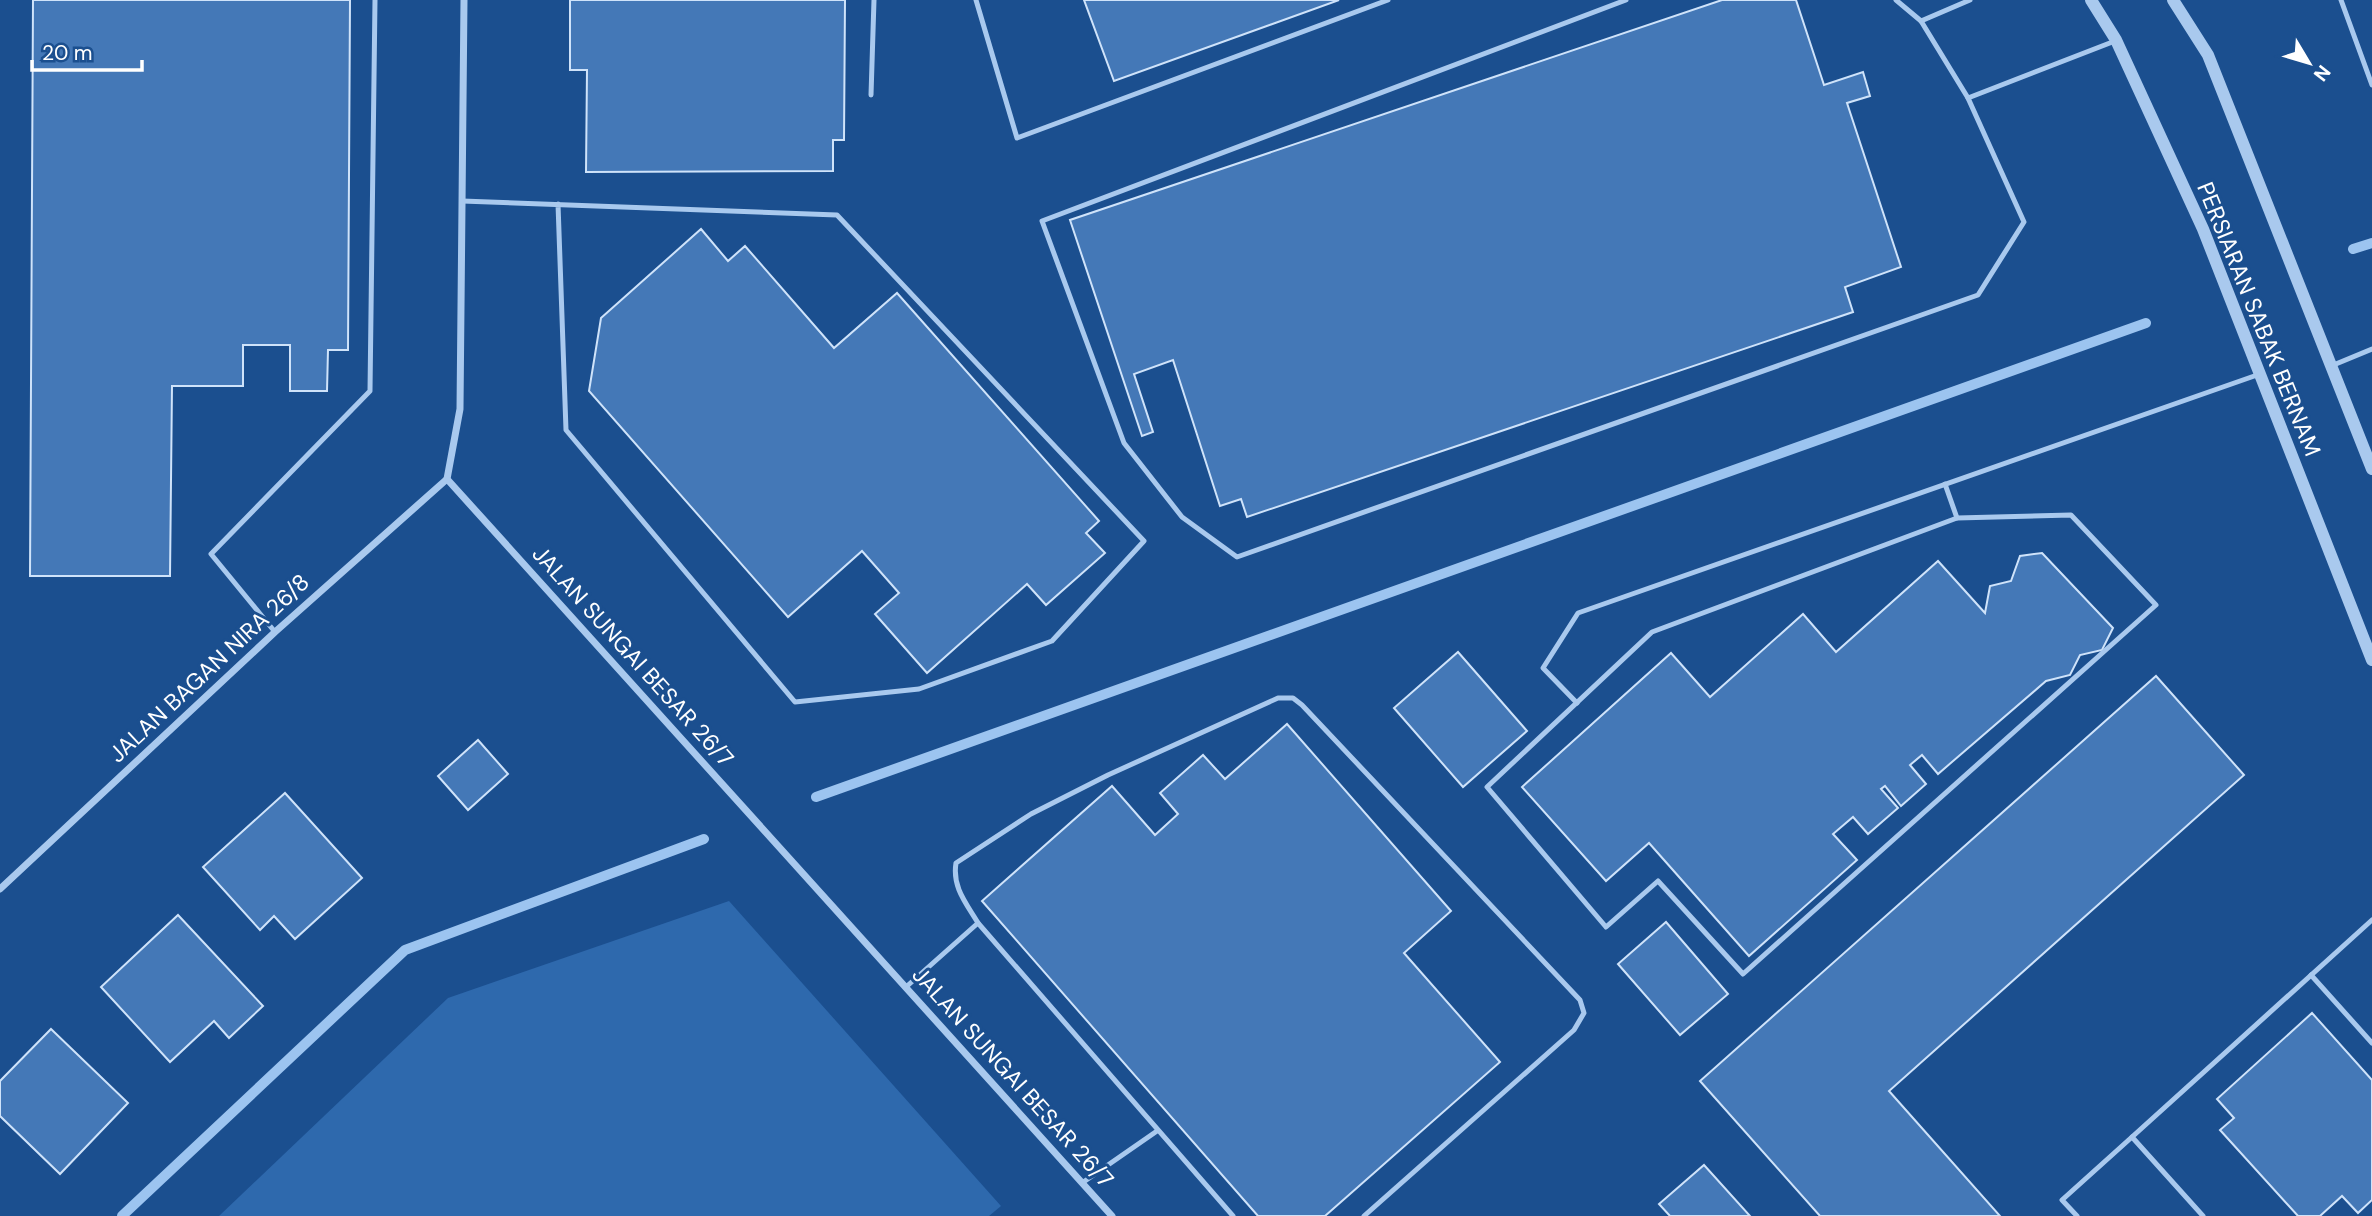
<svg xmlns="http://www.w3.org/2000/svg" width="2372" height="1216" viewBox="0 0 2372 1216" font-family="'DM Sans',sans-serif">
	<style>
		.green { fill: #2e69ad }
		.lines { fill: none; stroke-linecap: round; stroke-linejoin: round }
		.stream { stroke: #9cc4f0; stroke-width: 10 }
		.building { fill: #4478b7; stroke: #cfe3fa; stroke-width: 2 }
		.service { stroke: #a9c9ee; stroke-width: 5 }
		.minor { stroke: #a9c9ee; stroke-width: 7 }
		.tertiary { stroke: #a9c9ee; stroke-width: 12 }
		.labels { text-anchor: middle; stroke-width: 6; stroke-linejoin: round; paint-order: stroke }
		.street-label { font-size: 23px; fill: #fff; stroke: #1b4f8f }
	</style>
	<rect width="100%" height="100%" fill="#1b4f8f"/>
	<path class="green" d="M 729,901 L 1001,1206 L 989,1216 L 219,1216 L 448,998 Z"/>
	<g class="lines">
		<g class="stream">
			<path d="M 2353,249 L 2372,243"/>
			<path d="M 816,797 L 2146,323"/>
			<path d="M 122,1216 L 405,950 L 704,839"/>
		</g>
	</g>
	<g class="building">
		<path d="M 33,0 L 350,0 L 348,350 L 328,350 L 327,391 L 290,391 L 290,345 L 243,345 L 243,386 L 172,386 L 170,576 L 30,576 Z"/>
		<path d="M 570,0 L 845,0 L 844,140 L 833,140 L 833,171 L 586,172 L 587,70 L 570,70 Z"/>
		<path d="M 1084,0 L 1339,0 L 1114,81 Z"/>
		<path d="M 1722,0 L 1796,0 L 1824,85 L 1863,72 L 1870,96 L 1847,103 L 1901,267 L 1845,287 L 1853,312 L 1247,517 L 1241,499 L 1220,506 L 1173,360 L 1134,374 L 1153,432 L 1142,436 L 1070,220 Z"/>
		<path d="M 701,229 L 728,261 L 745,246 L 834,348 L 897,293 L 1099,521 L 1086,533 L 1105,553 L 1046,605 L 1027,584 L 927,673 L 875,614 L 899,593 L 862,551 L 788,617 L 589,391 L 601,318 Z"/>
		<path d="M 2042,553 L 2113,628 L 2102,650 L 2080,655 L 2070,675 L 2046,681 L 1938,774 L 1922,755 L 1910,765 L 1926,784 L 1901,806 L 1885,786 L 1881,789 L 1898,808 L 1868,834 L 1853,817 L 1833,834 L 1857,860 L 1749,956 L 1649,843 L 1606,881 L 1522,787 L 1671,653 L 1710,697 L 1803,614 L 1836,652 L 1938,561 L 1985,613 L 1990,586 L 2011,581 L 2020,556 Z"/>
		<path d="M 1458,652 L 1527,731 L 1463,787 L 1394,708 Z"/>
		<path d="M 2156,676 L 2244,775 L 1889,1091 L 2000,1216 L 1820,1216 L 1700,1081 Z"/>
		<path d="M 1287,724 L 1451,911 L 1404,953 L 1500,1062 L 1325,1216 L 1258,1216 L 982,901 L 1112,786 L 1155,835 L 1178,814 L 1160,793 L 1203,755 L 1225,779 Z"/>
		<path d="M 478,740 L 508,774 L 468,810 L 438,776 Z"/>
		<path d="M 285,793 L 362,878 L 295,939 L 274,916 L 260,930 L 203,867 Z"/>
		<path d="M 178,915 L 263,1006 L 229,1038 L 214,1021 L 170,1062 L 101,987 Z"/>
		<path d="M 1666,922 L 1728,994 L 1680,1035 L 1618,964 Z"/>
		<path d="M 2312,1013 L 2372,1080 L 2372,1200 L 2358,1213 L 2342,1196 L 2320,1216 L 2298,1216 L 2220,1130 L 2234,1118 L 2217,1099 Z"/>
		<path d="M 51,1029 L 128,1103 L 60,1174 L 0,1116 L 0,1081 Z"/>
		<path d="M 1704,1165 L 1750,1216 L 1670,1216 L 1659,1204 Z"/>
	</g>
	<g class="lines">
		<g class="service">
			<path d="M 976,0 L 1017,138 L 1388,0"/>
			<path d="M 1626,0 L 1042,221 L 1124,443 L 1182,517 L 1237,557 L 1978,295 L 2024,222 L 1968,98 L 1921,21 L 1896,0"/>
			<path d="M 2341,0 L 2372,85"/>
			<path d="M 1921,21 L 1970,0"/>
			<path d="M 871,95 L 874,0"/>
			<path d="M 1968,98 L 2115,41"/>
			<path d="M 462,201 L 837,215 L 1144,541 L 1052,641 L 919,689 L 795,702 L 566,430 L 558,204"/>
			<path d="M 2331,366 L 2372,349"/>
			<path d="M 1945,484 L 1957,518"/>
			<path d="M 2071,515 L 2156,605 L 1743,974 L 1658,881 L 1606,927 L 1487,787 L 1652,632 L 1957,518 Z"/>
			<path d="M 275,632 L 211,554 L 370,391 L 375,0"/>
			<path d="M 1577,703 L 1543,668 L 1578,613 L 2260,374"/>
			<path d="M 2311,975 L 2372,1043"/>
			<path d="M 906,987 L 978,923"/>
			<path d="M 1082,1183 L 1157,1131"/>
			<path d="M 1233,1216 L 978,923 C 966,903 952,887 956,863 L 1031,814 L 1108,775 L 1278,698 L 1293,698 L 1302,705 L 1580,1000 L 1584,1013 L 1574,1030 L 1364,1216"/>
			<path d="M 2077,1216 L 2062,1200 L 2132,1137"/>
			<path d="M 2203,1216 L 2132,1137 L 2372,920"/>
		</g>
		<g class="minor">
			<path d="M 464,0 L 460,409 L 447,479 L 1112,1216"/>
			<path d="M 0,889 L 275,632 L 447,479"/>
		</g>
		<g class="tertiary">
			<path d="M 2091,0 L 2116,40 L 2203,229 L 2372,660"/>
			<path d="M 2173,0 L 2208,55 L 2372,469"/>
		</g>
	</g>
	<g class="labels">
		<g class="street-label">
			<text transform="translate(2259 319) rotate(68)" y="8">PERSIARAN SABAK BERNAM</text>
			<text transform="translate(633 656) rotate(48)" y="8">JALAN SUNGAI BESAR 26/7</text>
			<text transform="translate(209 668) rotate(-43)" y="8">JALAN BAGAN NIRA 26/8</text>
			<text transform="translate(1013 1077) rotate(48)" y="8">JALAN SUNGAI BESAR 26/7</text>
		</g>
	</g>
	<g transform="translate(2309 63) rotate(128)" stroke="#1b4f8f" stroke-width="5" paint-order="stroke">
	<path d="M0-5L12 26L0 18L-12 26Z" fill="#ffffff"/>
	<text y="-10" font-size="19" font-weight="bold" text-anchor="middle" fill="#ffffff">N</text>
	</g>
	<path d="M32 60v10h110v-10" fill="none" stroke="#ffffff" stroke-width="3.5"/>
	<text x="42" y="60" font-size="21" fill="#ffffff" stroke="#1b4f8f" stroke-width="5" paint-order="stroke">20 m</text>
</svg>
